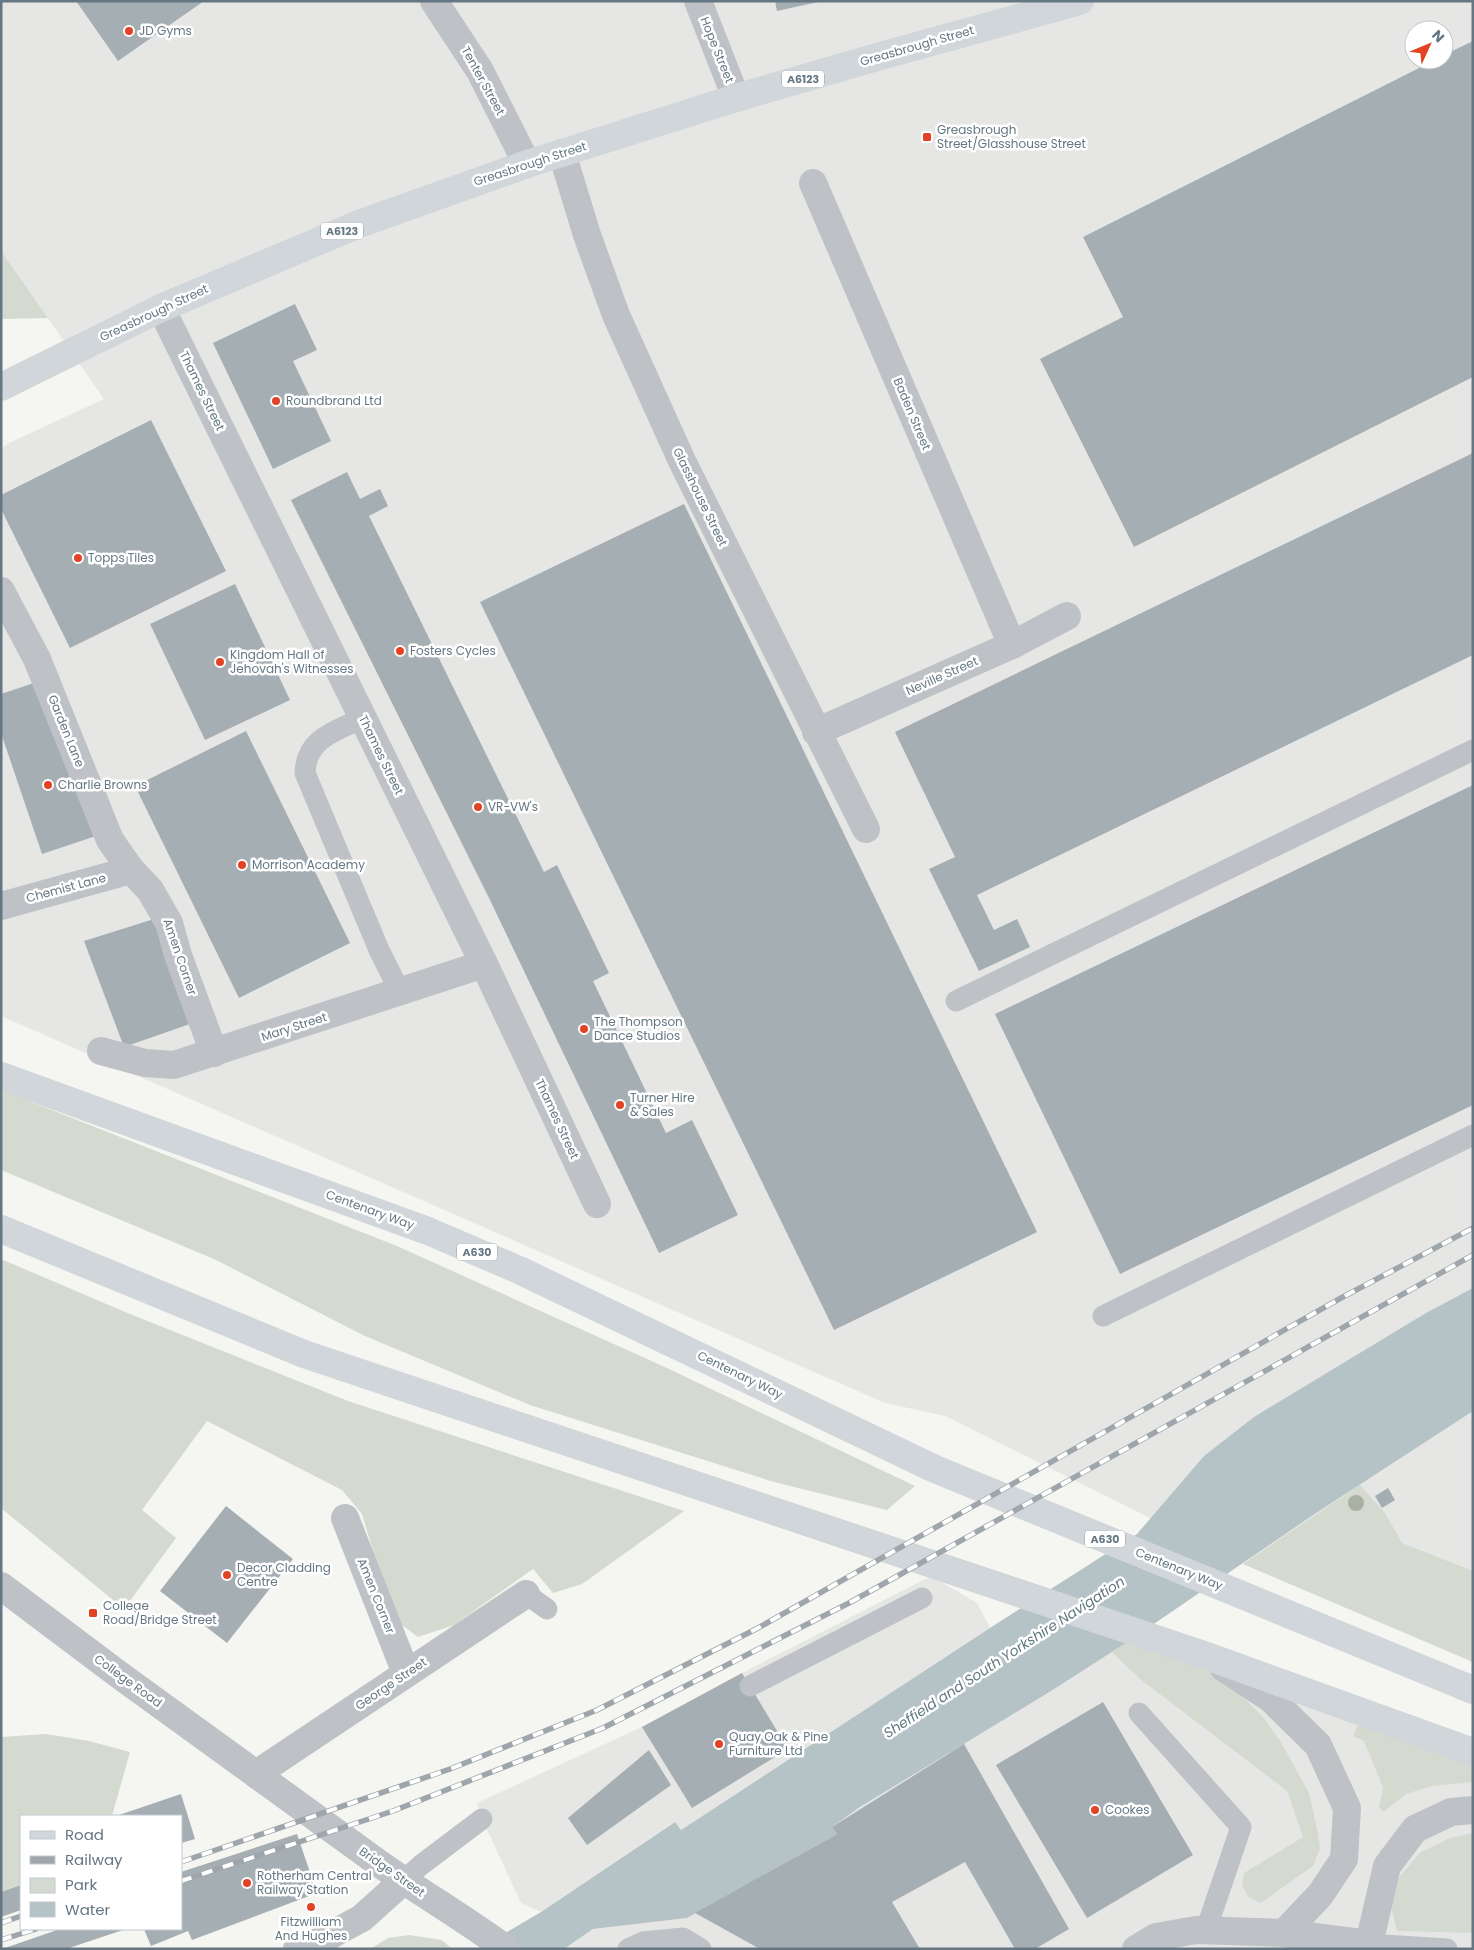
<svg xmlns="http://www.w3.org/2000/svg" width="1474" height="1950" viewBox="0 0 1474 1950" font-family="Poppins,sans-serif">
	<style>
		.built { fill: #e6e7e5; fill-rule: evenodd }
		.green { fill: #d5dad1 }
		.water { fill: #b5c3c6 }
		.building { fill: #a5aeb3 }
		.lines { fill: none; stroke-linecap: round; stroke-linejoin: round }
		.service { stroke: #bec2c6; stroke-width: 21 }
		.minor { stroke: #bec2c6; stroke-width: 28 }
		.tertiary { stroke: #bec2c6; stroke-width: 28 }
		.primary { stroke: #d1d6da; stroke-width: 28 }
		.rail-casing { stroke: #9fa6ab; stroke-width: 5.5 }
		.rail { stroke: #fff; stroke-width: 4; stroke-dasharray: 11; stroke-linecap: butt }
		.tree { fill: #a8b1a3 }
		.poi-dot { fill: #e24325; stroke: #fff; stroke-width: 2 }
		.labels { text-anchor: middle; stroke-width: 5; stroke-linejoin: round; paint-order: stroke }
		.shield { fill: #fff; stroke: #92a0a8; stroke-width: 1 }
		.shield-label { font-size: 11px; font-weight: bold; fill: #647783 }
		.poi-label { font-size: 12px; fill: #647783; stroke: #fff; text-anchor: start }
		.street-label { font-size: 12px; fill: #647783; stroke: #fff }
		.water-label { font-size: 14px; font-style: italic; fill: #60797f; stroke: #fff }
	</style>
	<rect width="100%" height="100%" fill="#f5f5f1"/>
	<g class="built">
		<path d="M 1,1 L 1473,1 L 1473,1662 L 1243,1564 L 945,1416 L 885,1403 L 1,1016 L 1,449 L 9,443 L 104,399 L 1,251 ZM 1414,30 L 1444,30 L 1444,60 L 1414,60 Z"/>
		<path d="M 931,1576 L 977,1603 L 990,1628 L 681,1830 L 674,1822 L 541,1912 L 521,1903 L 482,1819 L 477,1803 L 642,1727 L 742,1673 Z"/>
		<path d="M 1132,1639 L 1473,1763 L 1473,1949 L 564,1949 L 593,1929 L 687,1918 L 836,1835 L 832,1827 L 860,1807 Z"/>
	</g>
	<g class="green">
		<path d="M 1,251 L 48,318 L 1,319 Z"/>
		<path d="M 1,1090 L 397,1246 L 667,1368 L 915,1486 L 887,1510 L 774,1482 L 530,1405 L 365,1336 L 214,1259 L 1,1170 Z"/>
		<path d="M 1,1259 L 125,1312 L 348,1401 L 684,1511 L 582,1584 L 553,1593 L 533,1569 L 454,1625 L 418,1637 L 397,1621 L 385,1590 L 362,1514 L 342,1490 L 207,1421 L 142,1510 L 176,1538 L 124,1609 L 1,1508 Z"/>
		<path d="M 1360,1485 L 1385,1513 L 1402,1543 L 1473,1571 L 1473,1662 L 1243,1564 Z"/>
		<path d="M 1132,1639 L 1206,1667 L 1240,1694 L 1263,1717 L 1281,1742 L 1309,1793 L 1318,1833 L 1320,1849 L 1313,1866 L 1261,1903 L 1248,1897 L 1242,1884 L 1244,1873 L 1303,1837 L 1287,1791 L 1140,1679 L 1112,1652 Z"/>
		<path d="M 1359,1722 L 1473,1763 L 1473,1782 L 1432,1786 L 1406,1794 L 1383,1812 L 1379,1807 L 1383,1788 L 1364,1741 L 1353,1736 Z"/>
		<path d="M 46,1734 L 89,1741 L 130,1752 L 112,1816 L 21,1816 L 21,1885 L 1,1892 L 1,1737 Z"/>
		<path d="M 1473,1833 L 1473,1933 L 1397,1931 L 1390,1903 L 1400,1876 L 1421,1852 L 1450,1838 Z"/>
		<path d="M 409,1935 L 442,1940 L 452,1949 L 370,1949 L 388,1938 Z"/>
	</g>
	<path class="water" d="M 1473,1288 L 1473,1411 L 1310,1517 L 1132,1639 L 1051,1691 L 860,1807 L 832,1827 L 837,1834 L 687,1918 L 593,1929 L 564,1949 L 478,1949 L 541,1912 L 675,1822 L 681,1830 L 990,1628 L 1137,1534 L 1204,1456 L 1254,1417 L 1426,1313 Z"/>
	<g class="building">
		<path d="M 76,1 L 204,1 L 118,61 Z"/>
		<path d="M 775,1 L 818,1 L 818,2 L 777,11 Z"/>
		<path d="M 1473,41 L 1473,377 L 1134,547 L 1040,359 L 1123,317 L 1083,237 L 1435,60 L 1444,60 L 1444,55 Z"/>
		<path d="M 295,304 L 317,350 L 293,361 L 331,441 L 273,469 L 213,343 Z"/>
		<path d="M 151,420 L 226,571 L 70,648 L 1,509 L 1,495 Z"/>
		<path d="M 1473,453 L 1473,655 L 977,895 L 994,930 L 1017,919 L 1030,947 L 979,971 L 929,869 L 955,857 L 895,732 Z"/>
		<path d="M 347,472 L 360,499 L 380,489 L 388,506 L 369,516 L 544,872 L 557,865 L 609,973 L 593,981 L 666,1133 L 692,1120 L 738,1215 L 659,1253 L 489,898 L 291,500 Z"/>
		<path d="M 684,504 L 1037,1232 L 834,1330 L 480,602 Z"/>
		<path d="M 235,584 L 290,700 L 205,740 L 150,624 Z"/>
		<path d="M 43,680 L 96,836 L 42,854 L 1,733 L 1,694 Z"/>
		<path d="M 246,731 L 350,943 L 239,998 L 135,786 Z"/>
		<path d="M 1473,785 L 1473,1105 L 1120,1274 L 995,1014 Z"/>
		<path d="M 154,919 L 190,1024 L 124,1047 L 84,941 Z"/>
		<path d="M 1388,1488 L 1395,1500 L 1382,1508 L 1375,1496 Z"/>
		<path d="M 226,1506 L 293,1559 L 227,1643 L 160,1591 Z"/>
		<path d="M 742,1673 L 788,1749 L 692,1808 L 642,1727 Z"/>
		<path d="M 1103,1702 L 1193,1855 L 1087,1918 L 996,1765 Z"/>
		<path d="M 964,1744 L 1069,1929 L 1035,1949 L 1015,1949 L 965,1862 L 892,1902 L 920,1949 L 760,1949 L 695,1913 L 837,1834 L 832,1827 Z"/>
		<path d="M 649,1750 L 671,1785 L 587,1845 L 568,1818 Z"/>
		<path d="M 181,1794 L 195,1839 L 181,1843 L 181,1816 L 116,1816 Z"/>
		<path d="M 297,1834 L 317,1893 L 192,1940 L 188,1931 L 151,1946 L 144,1929 L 181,1929 L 181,1872 Z"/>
		<path d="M 21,1885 L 21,1910 L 1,1917 L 1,1892 Z"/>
		<path d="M 60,1929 L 126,1929 L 66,1949 L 2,1949 Z"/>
	</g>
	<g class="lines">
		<g class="service">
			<path d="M 363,718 C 336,731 306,738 305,773 L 379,950 L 400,992"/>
			<path d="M 956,1001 L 1473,750"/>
			<path d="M 1103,1316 L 1473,1135"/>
			<path d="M 526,1594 L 547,1609"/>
			<path d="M 750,1686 L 922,1598"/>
			<path d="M 1139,1713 L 1241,1827 L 1206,1930"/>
			<path d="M 403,1881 L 421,1865 L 482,1819"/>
			<path d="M 628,1949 L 643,1942 L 683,1938 L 701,1949"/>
			<path d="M 1370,1949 L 1369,1944 L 1447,1949"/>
		</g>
		<g class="minor">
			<path d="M 434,1 L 480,71 L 527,164"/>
			<path d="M 698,1 L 736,98"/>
			<path d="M 562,153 L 587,235 L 616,315 L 682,461 L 866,829"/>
			<path d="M 813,183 L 1012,645"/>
			<path d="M 161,308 L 484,964 L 597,1204"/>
			<path d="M 1,591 L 37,659 L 110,840 L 131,870 L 150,890 L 169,923 L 178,955 L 214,1053"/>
			<path d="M 816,732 L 1012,645 L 1067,616"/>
			<path d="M 1,906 L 131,870"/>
			<path d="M 101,1051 L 145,1063 L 174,1065 L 484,964"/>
			<path d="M 345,1518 L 406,1673"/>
			<path d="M 1224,1668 L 1270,1698 L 1318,1745 L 1347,1808 L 1344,1859 L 1320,1895 L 1284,1933"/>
			<path d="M 256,1774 L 526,1594"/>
			<path d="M 297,1949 L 318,1942 L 362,1918 L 403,1881"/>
			<path d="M 1136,1949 L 1156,1937 L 1196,1930 L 1284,1933 L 1369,1944 L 1387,1866 L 1415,1829 L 1451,1812 L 1473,1810"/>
		</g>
		<path class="tertiary" d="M 1,1586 L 118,1674 L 377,1862 C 419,1892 464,1918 506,1949"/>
		<g class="primary">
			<path d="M 1,387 L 161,308 L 359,224 L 527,164 L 736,98 L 877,57 L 1080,1"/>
			<path d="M 1,1076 L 428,1231 L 519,1270 L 935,1469 L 1473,1690"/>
			<path d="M 1,1229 L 304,1354 L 1204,1655 L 1473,1752"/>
		</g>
		<g class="rail-casing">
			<g id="rail">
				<path d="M 181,1862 L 450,1769 L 597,1710 L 758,1628 L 1341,1298 L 1473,1228"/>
				<path d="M 181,1881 L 393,1811 L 603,1728 L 849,1603 L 1473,1255"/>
				<path d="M 1,1923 L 21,1916"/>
				<path d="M 1,1940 L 36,1929"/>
			</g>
		</g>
		<use href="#rail" class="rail"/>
	</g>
	<circle class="tree" cx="1356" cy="1503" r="8"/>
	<g class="poi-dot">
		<circle cx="129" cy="31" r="5"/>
		<rect x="922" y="132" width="10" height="10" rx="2.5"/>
		<circle cx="276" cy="401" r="5"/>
		<circle cx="78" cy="558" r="5"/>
		<circle cx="400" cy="651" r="5"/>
		<circle cx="220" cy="662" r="5"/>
		<circle cx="48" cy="785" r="5"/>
		<circle cx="478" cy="807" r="5"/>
		<circle cx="242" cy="865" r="5"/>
		<circle cx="584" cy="1029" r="5"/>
		<circle cx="620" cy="1105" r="5"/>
		<circle cx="227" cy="1575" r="5"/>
		<rect x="88" y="1608" width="10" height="10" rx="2.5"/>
		<circle cx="719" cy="1744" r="5"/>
		<circle cx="1095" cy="1810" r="5"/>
		<circle cx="247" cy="1883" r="5"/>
		<circle cx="311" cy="1907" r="5"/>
	</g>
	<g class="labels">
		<g class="shield">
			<rect x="782" y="70.5" width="42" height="17" rx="4"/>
			<rect x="321" y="222.5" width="42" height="17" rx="4"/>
			<rect x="457" y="1243.5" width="40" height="17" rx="4"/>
			<rect x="1085" y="1530.5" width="40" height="17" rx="4"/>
		</g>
		<g class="shield-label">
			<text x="803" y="83">A6123</text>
			<text x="342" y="235">A6123</text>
			<text x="477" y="1256">A630</text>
			<text x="1105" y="1543">A630</text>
		</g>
		<g class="poi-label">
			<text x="139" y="35">JD Gyms</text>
			<text x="937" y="134">Greasbrough<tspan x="937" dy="14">Street/Glasshouse Street</tspan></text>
			<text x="286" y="405">Roundbrand Ltd</text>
			<text x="88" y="562">Topps Tiles</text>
			<text x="410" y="655">Fosters Cycles</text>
			<text x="230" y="659">Kingdom Hall of<tspan x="230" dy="14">Jehovah's Witnesses</tspan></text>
			<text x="58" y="789">Charlie Browns</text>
			<text x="488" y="811">VR-VW's</text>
			<text x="252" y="869">Morrison Academy</text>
			<text x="594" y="1026">The Thompson<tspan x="594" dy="14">Dance Studios</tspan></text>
			<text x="630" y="1102">Turner Hire<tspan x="630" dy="14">&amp; Sales</tspan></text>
			<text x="237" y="1572">Decor Cladding<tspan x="237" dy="14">Centre</tspan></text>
			<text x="103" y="1610">College<tspan x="103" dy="14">Road/Bridge Street</tspan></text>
			<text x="729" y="1741">Quay Oak &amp; Pine<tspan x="729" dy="14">Furniture Ltd</tspan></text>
			<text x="1105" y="1814">Cookes</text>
			<text x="257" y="1880">Rotherham Central<tspan x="257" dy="14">Railway Station</tspan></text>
			<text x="311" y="1926" text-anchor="middle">Fitzwilliam<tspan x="311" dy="14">And Hughes</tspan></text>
		</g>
		<g class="street-label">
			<text transform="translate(917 46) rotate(-16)" y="4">Greasbrough Street</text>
			<text transform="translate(717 50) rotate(68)" y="4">Hope Street</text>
			<text transform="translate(483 81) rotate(61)" y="4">Tenter Street</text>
			<text transform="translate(530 164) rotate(-18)" y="4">Greasbrough Street</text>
			<text transform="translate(154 313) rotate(-25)" y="4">Greasbrough Street</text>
			<text transform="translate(202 391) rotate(64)" y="4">Thames Street</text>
			<text transform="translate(912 414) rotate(67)" y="4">Baden Street</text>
			<text transform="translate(700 497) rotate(64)" y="4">Glasshouse Street</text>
			<text transform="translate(942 676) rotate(-24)" y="4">Neville Street</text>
			<text transform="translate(66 731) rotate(68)" y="4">Garden Lane</text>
			<text transform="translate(381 755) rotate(64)" y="4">Thames Street</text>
			<text transform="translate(66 888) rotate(-15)" y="4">Chemist Lane</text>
			<text transform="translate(180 957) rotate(71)" y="4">Amen Corner</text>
			<text transform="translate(294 1027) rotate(-18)" y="4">Mary Street</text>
			<text transform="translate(557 1119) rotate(65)" y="4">Thames Street</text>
			<text transform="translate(370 1210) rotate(20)" y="4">Centenary Way</text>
			<text transform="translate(740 1375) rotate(26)" y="4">Centenary Way</text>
			<text transform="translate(1179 1569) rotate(22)" y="4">Centenary Way</text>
			<text transform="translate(376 1596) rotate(68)" y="4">Amen Corner</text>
			<text transform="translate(128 1681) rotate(36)" y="4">College Road</text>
			<text transform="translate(391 1684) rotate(-34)" y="4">George Street</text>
			<text transform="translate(392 1872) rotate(35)" y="4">Bridge Street</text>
		</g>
		<g class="water-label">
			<text transform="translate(1004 1657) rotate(-33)" y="5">Sheffield and South Yorkshire Navigation</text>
		</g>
	</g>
	<rect width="1474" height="1950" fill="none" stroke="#647783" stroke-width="5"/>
	<rect x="20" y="1815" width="162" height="115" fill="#ffffff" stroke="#c1c9cd"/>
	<rect x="30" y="1831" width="25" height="8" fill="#d1d6da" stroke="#c1c9cd"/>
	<text x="65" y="1840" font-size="15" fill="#647783">Road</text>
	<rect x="30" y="1856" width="25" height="8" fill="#9fa6ab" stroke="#c1c9cd"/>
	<text x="65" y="1865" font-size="15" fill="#647783">Railway</text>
	<rect x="30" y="1878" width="25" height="15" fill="#d5dad1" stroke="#c1c9cd"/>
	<text x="65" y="1890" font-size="15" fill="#647783">Park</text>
	<rect x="30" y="1902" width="25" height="15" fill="#b5c3c6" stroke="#c1c9cd"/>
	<text x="65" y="1915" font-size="15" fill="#647783">Water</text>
	<g transform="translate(1429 45) rotate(46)"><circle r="24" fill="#ffffff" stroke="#c1c9cd"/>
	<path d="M0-4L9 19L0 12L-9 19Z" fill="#e24325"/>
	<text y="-8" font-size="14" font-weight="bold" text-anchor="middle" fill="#647783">N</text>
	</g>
</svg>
